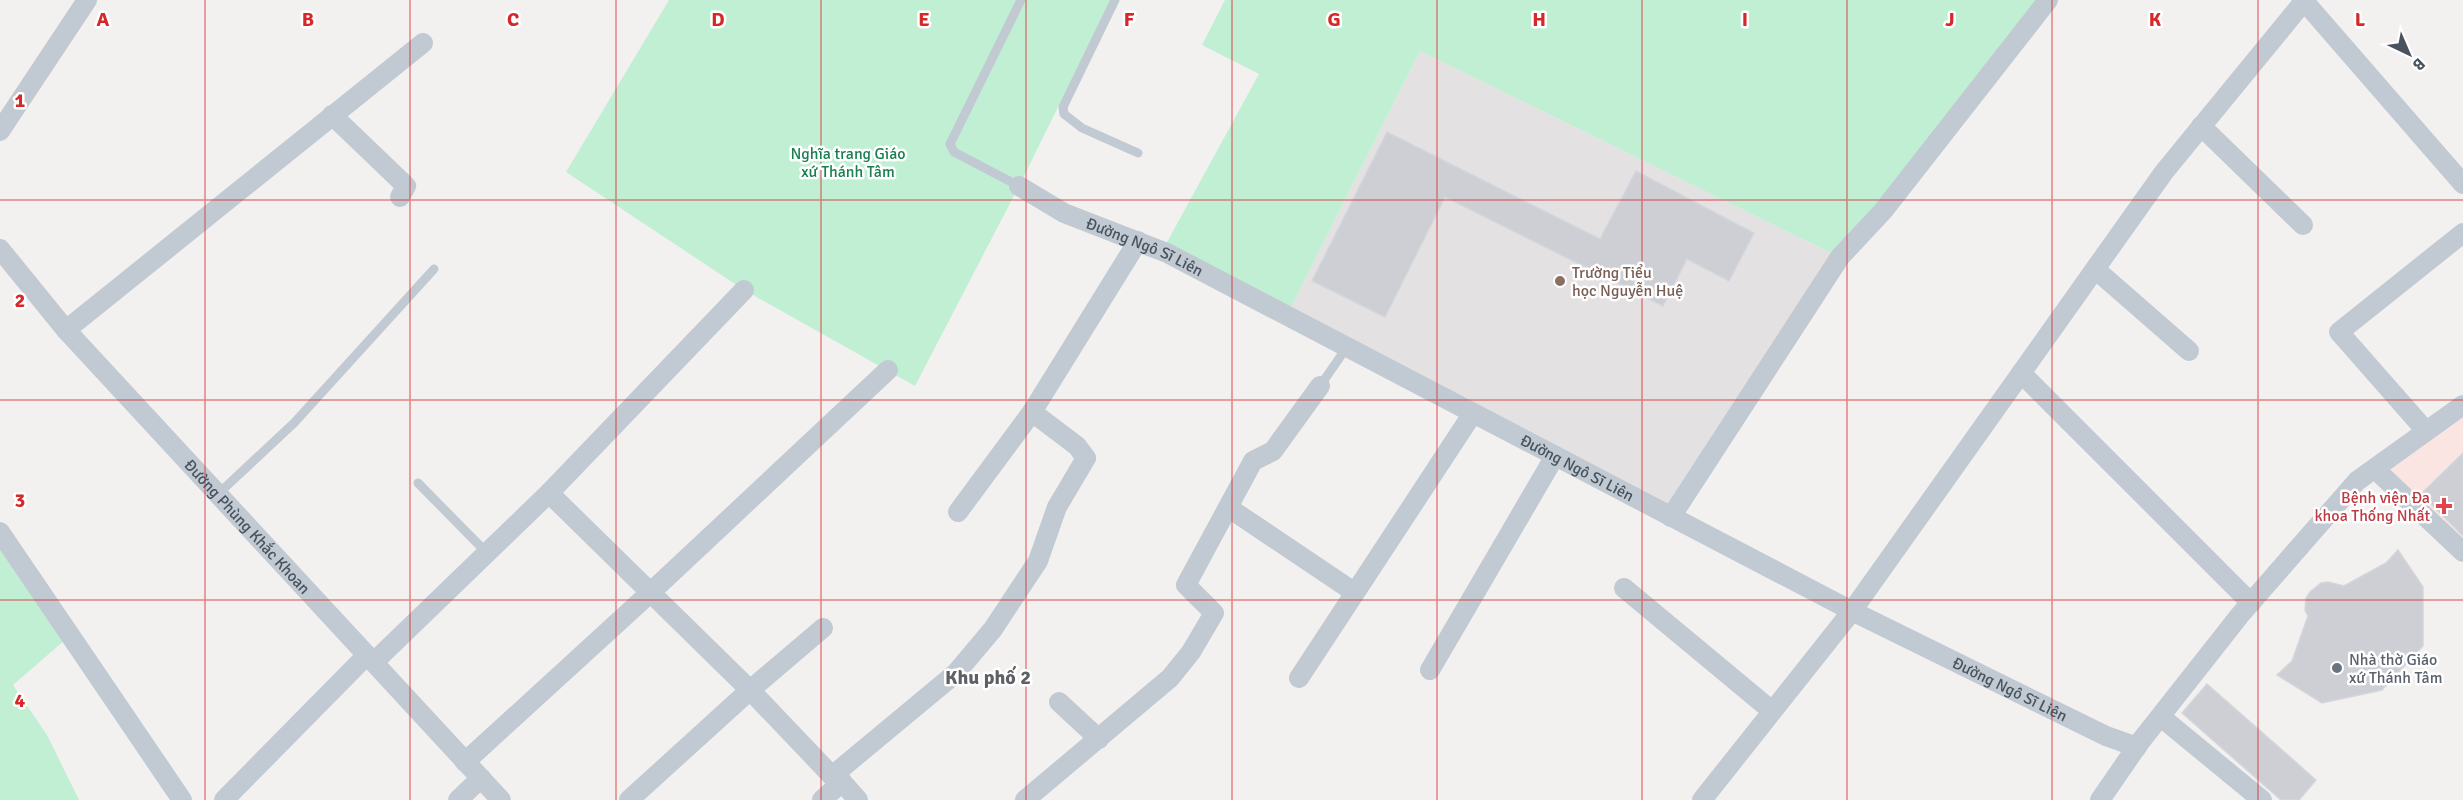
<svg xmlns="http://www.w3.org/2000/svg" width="2463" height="800" viewBox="0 0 2463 800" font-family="Signika,sans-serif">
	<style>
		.education { fill: #e4e1e2 }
		.medical { fill: #fbe5e2 }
		.green { fill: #c0efd4 }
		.building { fill: #cdcfd5; stroke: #d4d6dc; stroke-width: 1.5 }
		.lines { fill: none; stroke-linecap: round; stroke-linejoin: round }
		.service { stroke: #c1cad2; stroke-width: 9 }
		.minor { stroke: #c1cad2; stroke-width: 20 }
		.grid { fill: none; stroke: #d62828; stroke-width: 1.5; stroke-opacity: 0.55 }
		.education-dot { fill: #8d6e63; stroke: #fff; stroke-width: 2 }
		.health-dot { fill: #e0444e; stroke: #fff; stroke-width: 2 }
		.worship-dot { fill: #6b7280; stroke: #fff; stroke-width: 2 }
		.labels { text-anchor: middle; stroke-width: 5; stroke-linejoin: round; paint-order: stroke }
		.park-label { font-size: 16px; fill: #187f4f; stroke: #fff }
		.street-label { font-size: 16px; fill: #48535e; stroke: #fff }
		.education-label { font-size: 16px; fill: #785e54; stroke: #fff; text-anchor: start }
		.health-label { font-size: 16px; fill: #be3a42; stroke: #fff; text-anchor: end }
		.worship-label { font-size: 16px; fill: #5b616d; stroke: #fff; text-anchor: start }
		.quarter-label { font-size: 20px; font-weight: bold; fill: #5d6065; stroke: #fff }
		.grid-label { font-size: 20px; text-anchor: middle; font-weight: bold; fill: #d62828; stroke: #fff; stroke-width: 5; stroke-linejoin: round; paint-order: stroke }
	</style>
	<rect width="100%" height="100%" fill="#f3f0f0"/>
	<path class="education" d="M 1420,51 L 1833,254 L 1669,507 L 1290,309 Z"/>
	<path class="medical" d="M 2463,413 L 2463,542 L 2385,469 Z"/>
	<g class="green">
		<path d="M 669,0 L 1111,0 L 1019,186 L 915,386 L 744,290 L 566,172 Z"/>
		<path d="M 1225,0 L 2039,0 L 1877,207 L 1833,254 L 1420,51 L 1290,309 L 1166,244 L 1259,74 L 1202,45 Z"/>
		<path d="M 0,545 L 66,639 L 13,685 L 47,735 L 79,800 L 0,800 Z"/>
	</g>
	<g class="building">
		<path d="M 1387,132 L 1600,239 L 1636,171 L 1754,233 L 1729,281 L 1687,259 L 1663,306 L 1445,197 L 1385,317 L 1312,281 Z"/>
		<path d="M 2463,453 L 2463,536 L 2421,494 Z"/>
		<path d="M 2398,550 L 2423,587 L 2423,646 L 2382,690 L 2322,703 L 2277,675 L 2292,661 L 2308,616 L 2305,610 L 2306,598 L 2310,592 L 2321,583 L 2328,582 L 2344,586 L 2386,563 Z"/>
		<path d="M 2207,684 L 2316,780 L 2299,800 L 2281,800 L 2182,713 Z"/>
	</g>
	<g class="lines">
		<g class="service">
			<path d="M 1115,0 L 1063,107 L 1064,114 L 1082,128 L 1138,153"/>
			<path d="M 1019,186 L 954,152 L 950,144 L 1021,0"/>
			<path d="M 1320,386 L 1347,347"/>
			<path d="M 418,483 L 487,553"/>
			<path d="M 218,494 L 294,423 L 434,269"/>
		</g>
		<g class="minor">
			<path d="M 2304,1 L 2463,184"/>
			<path d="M 332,115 L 403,183 L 406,186 L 400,197"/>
			<path d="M 2201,126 L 2303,225"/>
			<path d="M 0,131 L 87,0"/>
			<path id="s1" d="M 1019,186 L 1064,213 L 1167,253 L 1852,611 L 2106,736 L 2137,747"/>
			<path id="s2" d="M 0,249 L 66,330 L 501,800"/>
			<path d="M 2095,269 L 2189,351"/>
			<path d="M 66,330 L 423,43"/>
			<path d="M 2021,373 L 2251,603"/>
			<path d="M 2426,431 L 2339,332 L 2463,233"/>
			<path d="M 2375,469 L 2463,552"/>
			<path d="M 549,493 L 750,690 L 832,776 L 842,782 L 858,800"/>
			<path d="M 1229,508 L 1354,592"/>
			<path d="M 958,512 L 1032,412 L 1138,241"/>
			<path d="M 1671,517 L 1840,257 L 1883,211 L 2048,0"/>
			<path d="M 0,532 L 182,800"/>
			<path d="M 1624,588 L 1772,711"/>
			<path d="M 374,662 L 549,493 L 744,290"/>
			<path d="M 1430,670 L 1555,456"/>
			<path d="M 1299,678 L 1473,413"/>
			<path d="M 1059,702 L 1099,739"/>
			<path d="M 2161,717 L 2262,800"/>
			<path d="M 465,762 L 651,592 L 888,370"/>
			<path d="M 832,776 L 956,673 L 993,629 L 1038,561 L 1057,507 L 1086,458 L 1077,446 L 1032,412"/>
			<path d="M 224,800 L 367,655"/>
			<path d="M 458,800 L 481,778"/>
			<path d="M 629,800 L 750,690 L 823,628"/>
			<path d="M 822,800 L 842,782"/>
			<path d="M 1025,800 L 1170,678 L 1191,652 L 1214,613 L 1186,585 L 1253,461 L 1273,451 L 1320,386"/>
			<path d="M 1702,800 L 1852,611 L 2164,172 L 2305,0"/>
			<path d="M 2100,800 L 2140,742 L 2240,615 L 2357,481 L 2463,405"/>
		</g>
	</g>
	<path class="grid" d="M 205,0 L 205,800M 410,0 L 410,800M 616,0 L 616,800M 821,0 L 821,800M 1026,0 L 1026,800M 1232,0 L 1232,800M 1437,0 L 1437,800M 1642,0 L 1642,800M 1847,0 L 1847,800M 2052,0 L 2052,800M 2258,0 L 2258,800M 0,200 L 2463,200M 0,400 L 2463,400M 0,600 L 2463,600"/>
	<circle class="education-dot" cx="1560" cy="281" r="6"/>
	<path class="health-dot" d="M2441 497h6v6h6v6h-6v6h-6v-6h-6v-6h6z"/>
	<circle class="worship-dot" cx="2337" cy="668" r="6"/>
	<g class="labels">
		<g class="park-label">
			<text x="848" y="159">Nghĩa trang Giáo<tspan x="848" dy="18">xứ Thánh Tâm</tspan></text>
		</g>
		<g class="street-label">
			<text dy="6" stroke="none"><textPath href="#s1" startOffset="140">Đường Ngô Sĩ Liên</textPath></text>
			<text dy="6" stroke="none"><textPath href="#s1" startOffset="626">Đường Ngô Sĩ Liên</textPath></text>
			<text dy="6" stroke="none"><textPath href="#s2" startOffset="372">Đường Phùng Khắc Khoan</textPath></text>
			<text dy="6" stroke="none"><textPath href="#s1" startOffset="1112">Đường Ngô Sĩ Liên</textPath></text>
		</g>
		<g class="education-label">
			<text x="1572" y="278">Trường Tiểu<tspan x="1572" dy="18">học Nguyễn Huệ</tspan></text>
		</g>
		<g class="health-label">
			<text x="2430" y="503">Bệnh viện Đa<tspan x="2430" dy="18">khoa Thống Nhất</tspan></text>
		</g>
		<g class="worship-label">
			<text x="2349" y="665">Nhà thờ Giáo<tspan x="2349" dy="18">xứ Thánh Tâm</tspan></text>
		</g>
		<g class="quarter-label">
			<text x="988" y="684">Khu phố 2</text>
		</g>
	</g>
	<g class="grid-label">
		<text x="103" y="26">A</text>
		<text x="308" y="26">B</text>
		<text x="513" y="26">C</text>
		<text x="718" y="26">D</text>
		<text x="924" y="26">E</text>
		<text x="1129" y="26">F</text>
		<text x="1334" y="26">G</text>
		<text x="1539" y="26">H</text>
		<text x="1745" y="26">I</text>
		<text x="1950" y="26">J</text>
		<text x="2155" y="26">K</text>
		<text x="2360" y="26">L</text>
		<text x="20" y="107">1</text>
		<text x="20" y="307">2</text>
		<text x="20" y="507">3</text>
		<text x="20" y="707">4</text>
	</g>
	<g transform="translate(2409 54) rotate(136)" stroke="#ffffff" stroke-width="4.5" paint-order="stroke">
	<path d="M0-4.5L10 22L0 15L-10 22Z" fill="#48535e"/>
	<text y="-9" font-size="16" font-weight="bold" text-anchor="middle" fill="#48535e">B</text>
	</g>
</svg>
